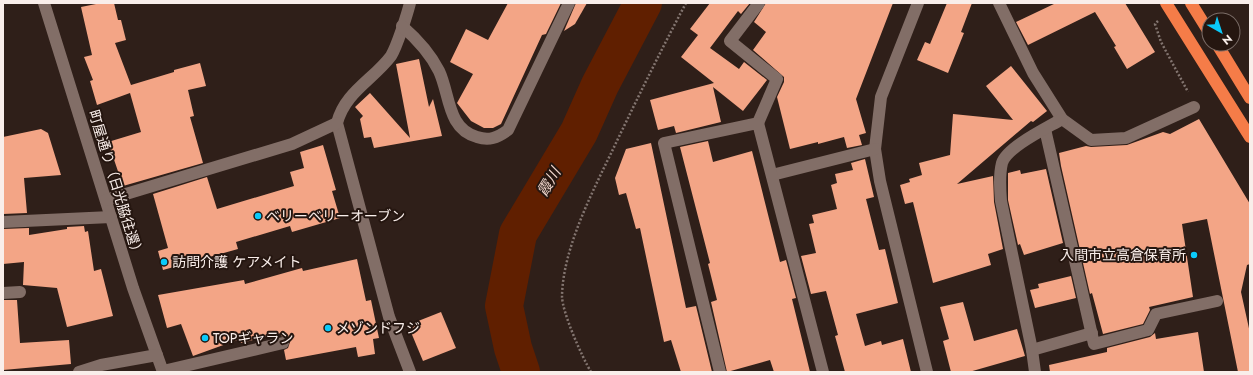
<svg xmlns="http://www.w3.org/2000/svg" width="1253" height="375" viewBox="0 0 1253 375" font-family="Jost,'Noto Sans JP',sans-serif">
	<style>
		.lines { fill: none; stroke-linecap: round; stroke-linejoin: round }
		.river { stroke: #601f00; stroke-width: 38 }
		.building { fill: #f3a586 }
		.path { stroke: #837570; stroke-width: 2.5; stroke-dasharray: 2 2; stroke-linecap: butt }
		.minor { stroke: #826e67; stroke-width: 12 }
		.highway { stroke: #f57c48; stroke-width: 12 }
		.poi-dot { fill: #0acafa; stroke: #251610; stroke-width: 1.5 }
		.labels { text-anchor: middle; stroke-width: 4; stroke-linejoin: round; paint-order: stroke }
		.street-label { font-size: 14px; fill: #f9eeea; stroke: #251610 }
		.poi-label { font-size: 14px; fill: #f9eeea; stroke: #251610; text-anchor: start }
		.water-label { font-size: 15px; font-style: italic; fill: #f2d8ce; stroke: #251610 }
	</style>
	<rect width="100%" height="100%" fill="#2f1f19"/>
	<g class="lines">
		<path class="river" d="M 521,372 L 513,348 L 504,306 L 518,234 L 579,132 L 600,85 L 643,3"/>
	</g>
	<g class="building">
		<path d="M 101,3 L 114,3 L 118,20 L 121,20 L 126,40 L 115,43 L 131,85 L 174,72 L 174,70 L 200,63 L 206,86 L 188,90 L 194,116 L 190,117 L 203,163 L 123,186 L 108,142 L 141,132 L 130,93 L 97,105 L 90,81 L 93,80 L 84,57 L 92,55 L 81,7 Z"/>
		<path d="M 508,3 L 561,3 L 546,34 L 542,35 L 501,124 L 493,128 L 484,128 L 471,121 L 457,103 L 473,74 L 450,62 L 466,29 L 488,40 Z"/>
		<path d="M 576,3 L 587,3 L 575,24 L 564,31 Z"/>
		<path d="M 710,3 L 750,3 L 741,14 L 738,11 L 710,48 L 739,69 L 744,62 L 767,80 L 743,111 L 713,87 L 721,122 L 676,133 L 674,126 L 658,130 L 650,100 L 714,83 L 681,57 L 698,35 L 690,29 Z"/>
		<path d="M 766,3 L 893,3 L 856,99 L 866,133 L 859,135 L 862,145 L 847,148 L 844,137 L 818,144 L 818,142 L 790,149 L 777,97 L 784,82 L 784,77 L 753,50 L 766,32 L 754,22 Z"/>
		<path d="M 947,3 L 972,3 L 961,32 L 964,33 L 948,73 L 917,60 L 925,42 L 930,44 Z"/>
		<path d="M 1056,3 L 1125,3 L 1155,52 L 1127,69 L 1114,47 L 1116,46 L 1095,12 L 1028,45 L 1016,22 Z"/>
		<path d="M 419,59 L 429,107 L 433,99 L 442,136 L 374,148 L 371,137 L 364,138 L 360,119 L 363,116 L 355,107 L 370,93 L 410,138 L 396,64 Z"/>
		<path d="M 1011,66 L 1047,111 L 1033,122 L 1031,121 L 957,184 L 993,176 L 994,202 L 1003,249 L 988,254 L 991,265 L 933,283 L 913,202 L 905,204 L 900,185 L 910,182 L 909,179 L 922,175 L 919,163 L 950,155 L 953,114 L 1013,120 L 986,86 Z"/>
		<path d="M 1199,119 L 1250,204 L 1250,264 L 1247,265 L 1241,292 L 1250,333 L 1250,372 L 1238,372 L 1207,219 L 1182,224 L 1193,297 L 1149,307 L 1150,310 L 1143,324 L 1103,334 L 1092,293 L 1090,294 L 1061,166 L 1059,153 L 1086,146 L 1091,147 L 1127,145 L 1163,132 L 1170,134 Z"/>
		<path d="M 41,129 L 48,133 L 61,175 L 24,178 L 27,213 L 3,214 L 3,137 Z"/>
		<path d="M 708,141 L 713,162 L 752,151 L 780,262 L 786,260 L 796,298 L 792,299 L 810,372 L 774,372 L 770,360 L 727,372 L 711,302 L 717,300 L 708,264 L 710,263 L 680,147 Z"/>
		<path d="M 651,143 L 686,308 L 696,306 L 712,372 L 681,372 L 671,340 L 664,342 L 640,228 L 636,229 L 626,193 L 619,195 L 615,178 L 626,149 Z"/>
		<path d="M 323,145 L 336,190 L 332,191 L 340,218 L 292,232 L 290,226 L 236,242 L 238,249 L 163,270 L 158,251 L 168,248 L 153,194 L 207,177 L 217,209 L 294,186 L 290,172 L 304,168 L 300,152 Z"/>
		<path d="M 865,159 L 874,197 L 866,199 L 879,250 L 885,249 L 898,303 L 856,314 L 865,346 L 881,341 L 882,345 L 903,339 L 911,372 L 845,372 L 835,336 L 838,335 L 826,291 L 811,294 L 801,256 L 816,253 L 809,224 L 814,223 L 812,215 L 837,209 L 831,185 L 837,183 L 835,174 L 853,170 L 851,163 Z"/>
		<path d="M 1046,169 L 1063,243 L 1024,255 L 1020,244 L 1018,245 L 1008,200 L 1008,173 L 1020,170 L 1021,174 Z"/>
		<path d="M 84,226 L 85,232 L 88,231 L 94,271 L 101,269 L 113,316 L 67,327 L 57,288 L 23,285 L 24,262 L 3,264 L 3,229 L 29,228 L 29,235 L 67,229 L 67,227 Z"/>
		<path d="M 357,259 L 366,301 L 371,300 L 379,338 L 373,339 L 375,354 L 358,357 L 356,347 L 286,360 L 284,350 L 288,348 L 290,342 L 288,338 L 281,336 L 281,333 L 241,343 L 240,339 L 193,356 L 181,324 L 167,328 L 158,295 L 244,280 L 245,284 L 302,268 L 303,271 Z"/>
		<path d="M 1071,276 L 1076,298 L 1035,308 L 1030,290 L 1039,288 L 1038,284 Z"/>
		<path d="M 3,300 L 17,300 L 20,343 L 69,340 L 71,364 L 3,370 Z"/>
		<path d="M 963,302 L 974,341 L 1017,329 L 1025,356 L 969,372 L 951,372 L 943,341 L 949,339 L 940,307 Z"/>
		<path d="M 441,312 L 456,348 L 423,361 L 408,325 Z"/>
		<path d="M 1198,332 L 1204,372 L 1050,372 L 1049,365 L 1107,352 L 1107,348 L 1150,337 L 1155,333 L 1156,339 Z"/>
	</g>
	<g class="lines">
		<g class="path">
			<path d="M 1158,21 L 1155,24 L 1161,42 L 1188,92"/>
			<path d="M 591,372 C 582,357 562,312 562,296 C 563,247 594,189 615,145 C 638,97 661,50 686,3"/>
		</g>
		<g class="minor">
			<path d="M 44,3 L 133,288 L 163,372"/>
			<path d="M 410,3 C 407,15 397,46 391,56 C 373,80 345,92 337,123 L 389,317 L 410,372"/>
			<path d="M 918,3 L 881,97 L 875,149 L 880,181 L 927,372"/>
			<path d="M 999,3 L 1033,73 L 1062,119 L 1091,140 L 1126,138 L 1194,107"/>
			<path d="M 402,26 C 417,39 430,53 439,71 C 450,94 447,129 477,137 C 489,141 497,138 508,130 L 569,3"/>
			<path d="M 758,123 L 777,79 L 730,41 L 759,3"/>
			<path d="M 1045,129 L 1094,344 L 1148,330 L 1156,314 L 1217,301"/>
			<path d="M 772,175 L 875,149"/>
			<path d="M 106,200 L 292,144 L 337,123"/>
			<path d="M 3,222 L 111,217"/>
			<path d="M 3,293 L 20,292"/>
			<path d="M 1032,350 L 1092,333"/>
			<path d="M 163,371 L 283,343"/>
			<path d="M 79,372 L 101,365 L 157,355"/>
			<path d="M 720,372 L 664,143 L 758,123 L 823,372"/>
			<path d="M 1035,372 L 1032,350 L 1001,201 C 1000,188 999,175 1002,163 C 1007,147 1047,128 1062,119"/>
		</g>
		<g class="highway">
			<path d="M 1166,3 L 1250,137"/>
			<path d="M 1191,3 L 1209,32"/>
			<path d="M 1217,44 L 1250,98"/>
		</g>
	</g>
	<g class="poi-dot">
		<circle cx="258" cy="216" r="4"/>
		<circle cx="1194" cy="255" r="4"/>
		<circle cx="164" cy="262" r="4"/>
		<circle cx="328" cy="328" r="4"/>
		<circle cx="205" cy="338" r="4"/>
	</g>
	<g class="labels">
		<g class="street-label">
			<text transform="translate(116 184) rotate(73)" y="5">町屋通り（日光脇往還）</text>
		</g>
		<g class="poi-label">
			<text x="266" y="221">ベリーベリーオーブン</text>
			<text x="1186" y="260" text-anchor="end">入間市立高倉保育所</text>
			<text x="172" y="267">訪問介護 ケアメイト</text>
			<text x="336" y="333">メゾンドフジ</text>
			<text x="213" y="343">TOPギャラン</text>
		</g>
		<g class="water-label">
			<text transform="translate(549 182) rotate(-59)" y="5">霞川</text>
		</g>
	</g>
	<rect width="1253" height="375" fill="none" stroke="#f9eeea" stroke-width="8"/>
	<g transform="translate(1221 32) rotate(141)"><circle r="19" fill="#251610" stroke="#7a6c67"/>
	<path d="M0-3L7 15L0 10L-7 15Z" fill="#0acafa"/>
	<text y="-6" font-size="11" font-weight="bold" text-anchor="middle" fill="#f9eeea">N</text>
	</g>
</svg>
